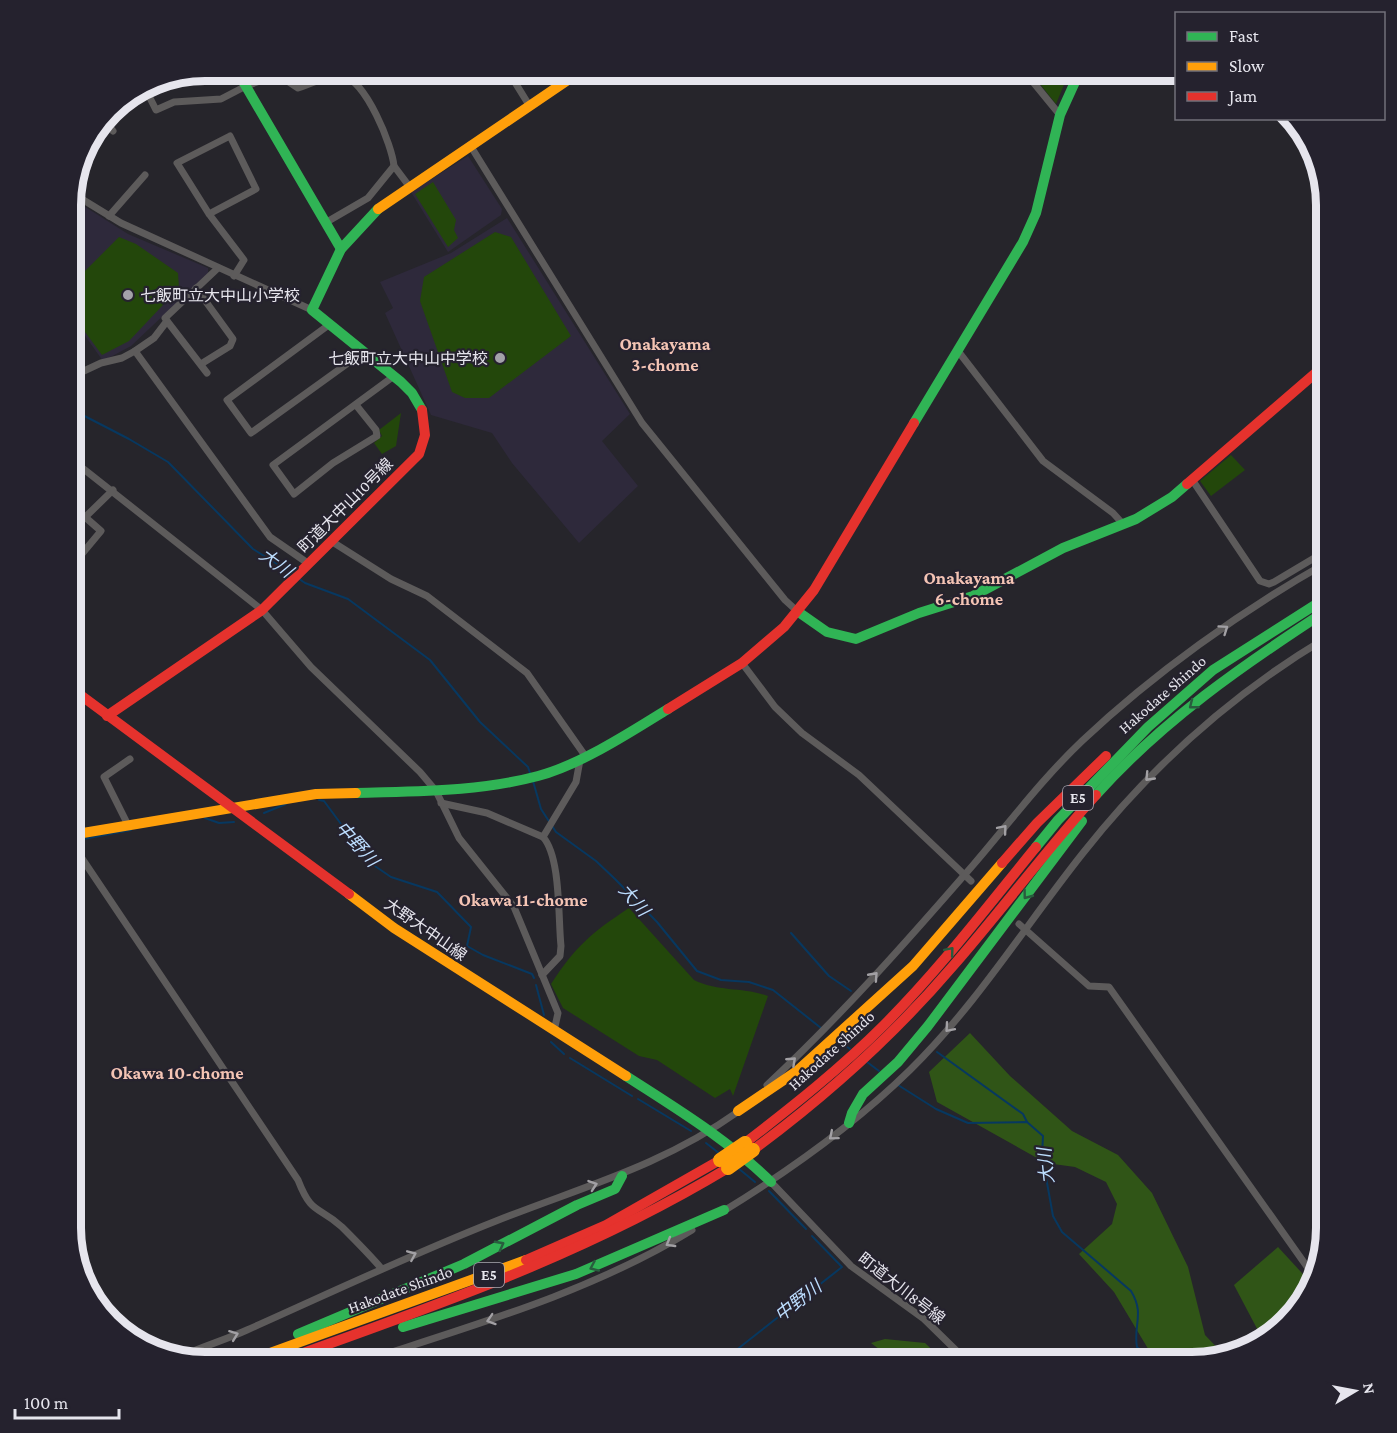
<svg xmlns="http://www.w3.org/2000/svg" width="1397" height="1433" viewBox="0 0 1397 1433" font-family="'Crimson Pro','Noto Sans JP',serif">
	<style>
		.built { fill: #2e293b }
		.green { fill: #23470b }
		.forest { fill: #305517 }
		.lines { fill: none; stroke-linecap: round; stroke-linejoin: round }
		.stream { stroke: #073860; stroke-width: 2 }
		.street { stroke: #5d5b5b; stroke-width: 7 }
		.fast { stroke: #30b455; stroke-width: 10 }
		.slow { stroke: #ff9f0a; stroke-width: 10 }
		.jam { stroke: #e5322d; stroke-width: 10 }
		.slow-bridge { stroke: #ff9f0a; stroke-width: 14 }
		.oneway { stroke: #a2a0a4 }
		.oneway2 { stroke: #295c3e }
		.poi-dot { fill: #a3a2a9; stroke: #25222e; stroke-width: 2 }
		.labels { text-anchor: middle; stroke-width: 4.5; stroke-linejoin: round; paint-order: stroke }
		.shield { fill: #25222e; stroke: #acaab4; stroke-width: 1.5 }
		.shield-label { font-size: 15px; font-weight: bold; fill: #e6e5ed }
		.poi-label { font-size: 16px; fill: #e6e5ed; stroke: #25222e; text-anchor: start }
		.street-label { font-size: 16px; fill: #e6e5ed; stroke: #25222e }
		.neighbourhood-label { font-size: 18px; font-weight: bold; fill: #f4c4b4; stroke: #25222e }
		.water-label { font-size: 18px; font-style: italic; fill: #bcddfe; stroke: #25222e }
		.rim { fill: none; stroke: #e6e5ed; stroke-width: 8 }
	</style>
	<rect width="100%" height="100%" fill="#26252b"/>
	<g class="built">
		<path d="M 468,156 L 502,209 L 501,215 L 448,252 L 411,192 Z"/>
		<path d="M 71,198 L 128,234 L 208,268 L 208,273 L 131,346 L 103,361 L 71,316 Z"/>
		<path d="M 507,218 L 630,414 L 602,441 L 638,486 L 579,543 L 512,463 L 492,433 L 431,415 L 385,313 L 393,308 L 380,282 L 451,253 Z"/>
	</g>
	<g class="green">
		<path d="M 1035,71 L 1068,75 L 1056,104 L 1032,74 Z"/>
		<path d="M 433,182 L 456,220 L 454,230 L 458,238 L 448,247 L 415,194 Z"/>
		<path d="M 495,232 L 511,237 L 571,336 L 489,398 L 465,398 L 452,392 L 420,301 L 424,277 Z"/>
		<path d="M 119,237 L 136,244 L 178,273 L 179,288 L 129,341 L 102,355 L 71,313 L 71,285 Z"/>
		<path d="M 401,413 L 396,446 L 382,454 L 374,443 L 382,436 L 379,430 Z"/>
		<path d="M 1231,455 L 1245,470 L 1211,496 L 1200,481 Z"/>
		<path d="M 629,908 L 694,980 C 718,992 744,987 768,996 L 733,1096 L 730,1089 L 715,1098 L 657,1060 L 639,1056 L 563,1008 L 551,984 C 576,946 591,933 629,908 Z"/>
	</g>
	<g class="forest">
		<path d="M 970,1033 L 1010,1076 L 1072,1131 L 1118,1155 L 1152,1193 L 1188,1267 L 1205,1335 L 1226,1357 L 1193,1362 L 1156,1362 L 1114,1292 L 1079,1254 L 1112,1224 L 1117,1204 L 1106,1182 L 1075,1167 L 1046,1163 L 937,1102 L 929,1072 Z"/>
		<path d="M 1278,1247 L 1313,1285 L 1281,1329 L 1263,1340 L 1234,1285 Z"/>
		<path d="M 885,1339 L 925,1343 L 945,1362 L 896,1362 L 871,1343 Z"/>
	</g>
	<g class="lines">
		<g class="stream">
			<path d="M 1286,124 L 1296,135 L 1303,155"/>
			<path d="M 1305,162 L 1326,210"/>
			<path d="M 71,409 L 129,439 L 168,462 L 253,549 L 293,574"/>
			<path d="M 298,578 L 305,583 L 348,599 L 430,660 L 480,722 L 528,767 L 530,773"/>
			<path d="M 533,781 L 541,809 L 556,832 L 596,861 L 615,879 L 657,922 L 697,971 L 721,980 L 749,982 L 773,990 L 821,1028"/>
			<path d="M 319,800 L 324,801 L 369,862 L 391,877 L 437,892 L 471,927 L 467,946 L 483,955 L 532,974 L 534,978"/>
			<path d="M 264,813 L 286,804"/>
			<path d="M 205,818 L 219,823 L 234,822"/>
			<path d="M 73,841 L 131,830"/>
			<path d="M 791,933 L 829,976 L 851,991"/>
			<path d="M 536,985 L 544,1015"/>
			<path d="M 838,1040 L 850,1049"/>
			<path d="M 551,1042 L 564,1054"/>
			<path d="M 937,1052 L 1023,1114 L 1027,1122"/>
			<path d="M 570,1058 L 632,1096"/>
			<path d="M 867,1062 L 879,1071"/>
			<path d="M 898,1085 L 936,1109 L 968,1123 L 1027,1122 L 1043,1136 L 1042,1155 L 1053,1216 L 1062,1232 L 1131,1291 C 1145,1314 1133,1325 1137,1347 L 1155,1362"/>
			<path d="M 638,1099 L 691,1131"/>
			<path d="M 706,1143 L 720,1154"/>
			<path d="M 738,1168 L 755,1182"/>
			<path d="M 769,1191 L 806,1229"/>
			<path d="M 721,1362 L 842,1267 L 812,1236"/>
		</g>
		<g class="street">
			<path d="M 508,71 L 529,105"/>
			<path d="M 1024,71 L 1060,115"/>
			<path d="M 147,92 L 156,110 L 174,102 L 221,99 L 246,86 L 274,76 L 280,76 L 298,88 C 310,84 330,74 343,76 C 366,81 392,145 394,166 L 368,198 L 325,223"/>
			<path d="M 1287,118 C 1309,137 1310,167 1324,192"/>
			<path d="M 104,120 L 113,131"/>
			<path d="M 470,145 L 642,423 L 785,600 L 797,611"/>
			<path d="M 394,166 L 409,186"/>
			<path d="M 72,193 L 121,223 L 312,310"/>
			<path d="M 209,214 L 256,189 L 230,136 L 177,163 L 209,214 L 244,260 L 234,276"/>
			<path d="M 109,216 L 145,175"/>
			<path d="M 218,268 L 165,318 L 167,321 L 154,338 L 135,351 L 270,537 L 309,564"/>
			<path d="M 196,288 L 233,339 L 230,346 L 201,364"/>
			<path d="M 167,321 L 207,373"/>
			<path d="M 330,324 L 227,400 L 251,433 L 362,353"/>
			<path d="M 958,351 L 1043,461 L 1113,513 L 1123,524"/>
			<path d="M 71,377 L 101,363 L 122,358 L 135,351"/>
			<path d="M 356,405 L 376,430 L 377,436 L 333,463 L 294,494 L 273,465 L 394,376"/>
			<path d="M 71,459 L 262,610 L 311,667 L 420,772 L 436,791 L 459,838 L 514,907 L 558,1013 L 554,1031"/>
			<path d="M 1193,481 L 1260,581 L 1269,584 L 1274,582 L 1326,551"/>
			<path d="M 71,531 L 113,490"/>
			<path d="M 331,541 L 391,579 L 427,596 L 527,673 L 586,757"/>
			<path d="M 71,567 L 101,531 L 85,517"/>
			<path d="M 742,663 L 775,707 L 802,733 L 859,775 L 971,881"/>
			<path d="M 441,803 L 487,813 L 543,837 C 561,857 558,919 561,946 L 560,956 L 542,975"/>
			<path d="M 128,825 L 104,777 L 130,759"/>
			<path d="M 543,837 L 576,782 L 580,760"/>
			<path d="M 71,842 L 298,1180 C 312,1216 318,1205 342,1227 C 355,1240 369,1254 381,1268"/>
			<path d="M 1019,924 L 1089,986 L 1109,987 L 1315,1278"/>
			<path d="M 767,1085 C 841,1016 908,940 974,864 C 1010,822 1042,779 1082,741 C 1153,674 1241,611 1326,563"/>
			<path d="M 771,1182 L 851,1266 L 924,1319 L 968,1362"/>
			<path d="M 722,1212 C 789,1171 854,1125 910,1070 C 977,1004 1025,926 1083,853 C 1151,767 1232,694 1326,638"/>
			<path d="M 180,1357 C 201,1347 225,1340 247,1330 C 330,1293 412,1254 496,1221 C 584,1186 660,1167 739,1111"/>
			<path d="M 361,1362 C 474,1325 591,1292 692,1230"/>
		</g>
		<g class="fast">
			<path d="M 237,71 L 341,249"/>
			<path d="M 378,209 L 341,249 L 312,310 L 401,382 L 412,393 L 422,410"/>
			<path d="M 914,423 L 1023,242 L 1036,213 L 1060,115 L 1080,71"/>
			<path d="M 797,611 L 827,632 L 856,639 L 919,613 L 973,596 L 1063,548 L 1136,519 L 1172,497 L 1187,484"/>
			<path d="M 356,793 C 417,791 478,792 538,776 C 580,765 631,732 668,709"/>
			<path d="M 1096,795 C 1162,721 1243,665 1326,611"/>
			<path d="M 1036,847 L 1058,820 L 1148,727 L 1213,670 L 1326,598"/>
			<path d="M 626,1076 C 677,1109 727,1139 771,1182"/>
			<path d="M 849,1123 L 852,1113 L 863,1094 L 898,1062 L 928,1026 L 1082,821"/>
			<path d="M 403,1327 L 576,1274 L 724,1210"/>
			<path d="M 298,1334 L 464,1264 L 577,1205 L 615,1189 L 622,1176"/>
		</g>
		<g class="slow">
			<path d="M 378,209 L 581,71"/>
			<path d="M 71,835 L 316,794 L 356,793"/>
			<path d="M 349,894 L 394,928 L 626,1076"/>
			<path d="M 738,1111 L 797,1071 L 913,966 L 1002,863"/>
			<path d="M 245,1362 L 526,1260"/>
		</g>
		<g class="jam">
			<path d="M 1187,484 L 1326,364"/>
			<path d="M 71,688 L 349,894"/>
			<path d="M 668,709 L 742,663 L 784,627 L 814,590 L 914,423"/>
			<path d="M 107,716 L 262,610 L 419,454 L 425,435 L 422,410"/>
			<path d="M 1002,863 L 1037,823 L 1106,756"/>
			<path d="M 745,1143 C 793,1106 841,1068 884,1025 C 939,970 987,907 1036,847"/>
			<path d="M 753,1150 C 826,1096 894,1035 953,966 C 1002,910 1046,850 1096,795"/>
			<path d="M 526,1260 L 606,1225 L 720,1160"/>
			<path d="M 278,1362 C 435,1306 584,1255 728,1168"/>
		</g>
		<g class="slow-bridge">
			<path d="M 720,1160 L 745,1143"/>
			<path d="M 728,1168 L 753,1150"/>
		</g>
	</g>
	<defs><path id="oneway-chevron" d="M-2-3.5L2.5 0L-2 3.5" fill="none" stroke-width="1.6" stroke-linecap="round" stroke-linejoin="round" transform="scale(1.5)"/></defs>
	<g class="oneway">
		<use href="#oneway-chevron" transform="translate(1224 629) rotate(-35)"/>
		<use href="#oneway-chevron" transform="translate(1149 777) rotate(134)"/>
		<use href="#oneway-chevron" transform="translate(1003 829) rotate(-50)"/>
		<use href="#oneway-chevron" transform="translate(874 976) rotate(-48)"/>
		<use href="#oneway-chevron" transform="translate(949 1028) rotate(131)"/>
		<use href="#oneway-chevron" transform="translate(792 1061) rotate(-43)"/>
		<use href="#oneway-chevron" transform="translate(833 1136) rotate(140)"/>
		<use href="#oneway-chevron" transform="translate(593 1185) rotate(-19)"/>
		<use href="#oneway-chevron" transform="translate(670 1243) rotate(150)"/>
		<use href="#oneway-chevron" transform="translate(412 1255) rotate(-23)"/>
		<use href="#oneway-chevron" transform="translate(491 1320) rotate(162)"/>
		<use href="#oneway-chevron" transform="translate(234 1335) rotate(-21)"/>
	</g>
	<g class="oneway2">
		<use href="#oneway-chevron" transform="translate(1193 705) rotate(142)"/>
		<use href="#oneway-chevron" transform="translate(1027 895) rotate(127)"/>
		<use href="#oneway-chevron" transform="translate(950 951) rotate(-50)"/>
		<use href="#oneway-chevron" transform="translate(500 1245) rotate(-28)"/>
		<use href="#oneway-chevron" transform="translate(594 1267) rotate(156)"/>
	</g>
	<g class="poi-dot">
		<circle cx="128" cy="295" r="6"/>
		<circle cx="500" cy="358" r="6"/>
	</g>
	<g class="labels">
		<g class="shield">
			<rect x="1063" y="786" width="30" height="24" rx="4.5"/>
			<rect x="474" y="1263" width="30" height="24" rx="4.5"/>
		</g>
		<g class="shield-label">
			<text x="1078" y="803">E5</text>
			<text x="489" y="1280">E5</text>
		</g>
		<g class="poi-label">
			<text x="140" y="301">七飯町立大中山小学校</text>
			<text x="488" y="364" text-anchor="end">七飯町立大中山中学校</text>
		</g>
		<g class="street-label">
			<text transform="translate(345 505) rotate(-45)" y="6">町道大中山10号線</text>
			<text transform="translate(1162 694) rotate(-41)" y="6">Hakodate Shindo</text>
			<text transform="translate(426 929) rotate(35)" y="6">大野大中山線</text>
			<text transform="translate(831 1050) rotate(-42)" y="6">Hakodate Shindo</text>
			<text transform="translate(902 1288) rotate(38)" y="6">町道大川8号線</text>
			<text transform="translate(400 1289) rotate(-20)" y="6">Hakodate Shindo</text>
		</g>
		<g class="neighbourhood-label">
			<text x="665" y="350">Onakayama<tspan x="665" dy="21">3-chome</tspan></text>
			<text x="969" y="584">Onakayama<tspan x="969" dy="21">6-chome</tspan></text>
			<text x="523" y="906">Okawa 11-chome</text>
			<text x="177" y="1079">Okawa 10-chome</text>
		</g>
		<g class="water-label">
			<text transform="translate(276 563) rotate(36)" y="6">大川</text>
			<text transform="translate(357 844) rotate(48)" y="6">中野川</text>
			<text transform="translate(634 900) rotate(49)" y="6">大川</text>
			<text transform="translate(1046 1166) rotate(-96)" y="6">大川</text>
			<text transform="translate(798 1301) rotate(-38)" y="6">中野川</text>
		</g>
	</g>
	<path d="M0 0H1397V1433H0ZM205 81H1192A124 124 0 0 1 1316 205V1228A124 124 0 0 1 1192 1352H205A124 124 0 0 1 81 1228V205A124 124 0 0 1 205 81Z" fill="#25222e" fill-rule="evenodd"/>
	<path class="rim" d="M205 81H1192A124 124 0 0 1 1316 205V1228A124 124 0 0 1 1192 1352H205A124 124 0 0 1 81 1228V205A124 124 0 0 1 205 81Z"/>
	<rect x="1175" y="12" width="210" height="108" fill="#25222e" stroke="#72707a" stroke-width="1.5"/>
	<rect x="1187" y="32" width="30" height="9" fill="#30b455" stroke="#72707a" stroke-width="1.5"/>
	<text x="1229" y="42" font-size="18" fill="#e6e5ed">Fast</text>
	<rect x="1187" y="62" width="30" height="9" fill="#ff9f0a" stroke="#72707a" stroke-width="1.5"/>
	<text x="1229" y="72" font-size="18" fill="#e6e5ed">Slow</text>
	<rect x="1187" y="92" width="30" height="9" fill="#e5322d" stroke="#72707a" stroke-width="1.5"/>
	<text x="1229" y="102" font-size="18" fill="#e6e5ed">Jam</text>
	<g transform="translate(1355 1391) rotate(80)" stroke="#25222e" stroke-width="4.5" paint-order="stroke">
	<path d="M0-4.5L10 22L0 15L-10 22Z" fill="#e6e5ed"/>
	<text y="-9" font-size="16" font-weight="bold" text-anchor="middle" fill="#e6e5ed">N</text>
	</g>
	<path d="M15 1409v9h104v-9" fill="none" stroke="#e6e5ed" stroke-width="3"/>
	<text x="24" y="1409" font-size="18" fill="#e6e5ed" stroke="#25222e" stroke-width="4.5" paint-order="stroke">100 m</text>
</svg>
